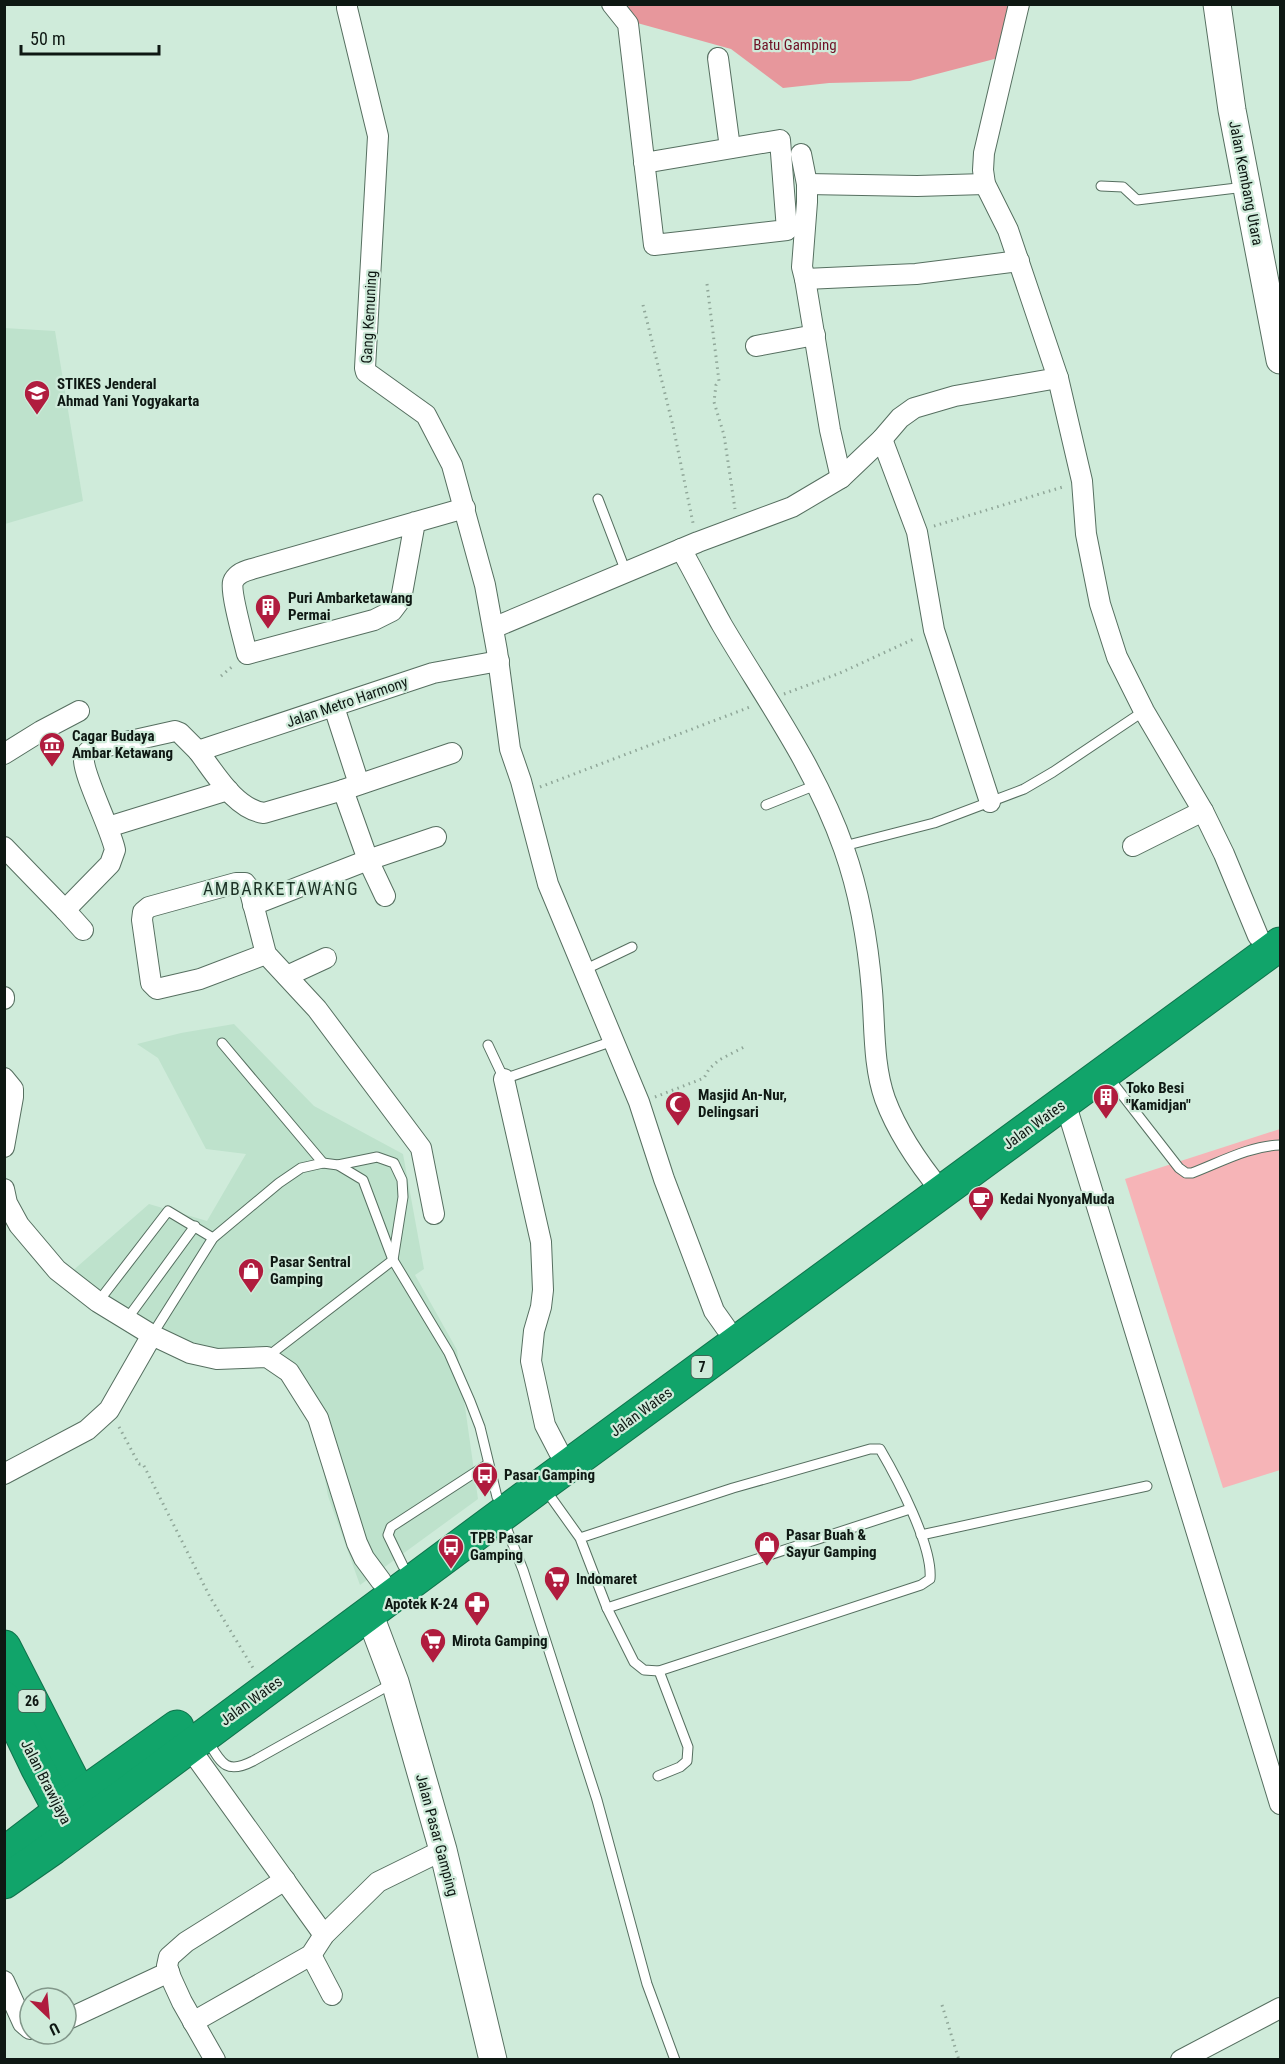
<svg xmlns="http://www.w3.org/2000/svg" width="1285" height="2064" viewBox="0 0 1285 2064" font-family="'Roboto Condensed',sans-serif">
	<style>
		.built { fill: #bee2cc }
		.green { fill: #f6b4b7 }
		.forest { fill: #e7979c }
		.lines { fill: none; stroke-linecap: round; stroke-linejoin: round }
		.lane-casing { stroke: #566f60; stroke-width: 11 }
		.street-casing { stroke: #566f60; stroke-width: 22 }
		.secondary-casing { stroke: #566f60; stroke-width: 29 }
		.highway-casing { stroke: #10734c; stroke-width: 35 }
		.path { stroke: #90a799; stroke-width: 3; stroke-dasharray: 1.5 4.5; stroke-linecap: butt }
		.lane { stroke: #fff; stroke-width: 9 }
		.street { stroke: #fff; stroke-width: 20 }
		.secondary { stroke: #fff; stroke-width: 27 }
		.highway { stroke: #11a46a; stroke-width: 33 }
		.labels { text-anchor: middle; stroke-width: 4.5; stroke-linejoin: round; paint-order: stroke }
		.shield { fill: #cfebda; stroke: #48574f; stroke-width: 1.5 }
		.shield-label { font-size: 14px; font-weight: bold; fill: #0e1813 }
		.park-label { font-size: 15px; fill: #6f1125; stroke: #cfebda }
		.street-label { font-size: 15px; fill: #0e1813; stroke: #cfebda }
		.poi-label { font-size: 15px; font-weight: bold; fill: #0e1813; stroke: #cfebda; text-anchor: start }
		.quarter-label { font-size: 18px; letter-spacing: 1.5px; fill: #1c3326; stroke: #cfebda }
	</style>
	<rect width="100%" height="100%" fill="#cfebda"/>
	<g class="built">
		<path d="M 4,328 L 55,331 L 83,501 L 5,524 Z"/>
		<path d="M 234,1024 L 314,1106 L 403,1154 L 424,1269 L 415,1275 L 457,1350 L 478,1499 L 360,1585 L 328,1496 L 314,1417 L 286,1374 L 265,1361 L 183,1356 L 150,1348 L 90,1308 L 62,1280 L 149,1204 L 207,1221 L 246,1154 L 206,1149 L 158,1058 L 137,1044 L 181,1033 Z"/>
	</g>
	<path class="green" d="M 1280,1129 L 1280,1470 L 1223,1488 L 1125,1179 Z"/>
	<path class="forest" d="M 628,5 L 1011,5 L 1002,57 L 910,81 L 829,83 L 783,88 L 731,49 L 630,21 Z"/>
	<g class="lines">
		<g class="lane-casing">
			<g id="lane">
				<path d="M 1101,186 L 1123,187 L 1137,200 L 1245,187"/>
				<path d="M 598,499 L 626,572"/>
				<path d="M 766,805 L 816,785"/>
				<path d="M 844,846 L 934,823 L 1024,789 L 1053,772 L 1144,711"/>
				<path d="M 584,970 L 632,947"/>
				<path d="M 222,1043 L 323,1163"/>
				<path d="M 488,1045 L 504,1079 L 613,1041"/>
				<path d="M 1109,1078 L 1179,1168 L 1186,1173 L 1192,1173 C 1221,1162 1249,1146 1280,1145"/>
				<path d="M 98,1302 L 168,1211 L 213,1238"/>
				<path d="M 127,1319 L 195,1226"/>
				<path d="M 152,1335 L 213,1238 L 279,1183 L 301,1168 L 323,1163 L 338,1165 L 363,1180 L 393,1260 L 449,1353 L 470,1401 L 480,1427 L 497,1497"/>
				<path d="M 267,1357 L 393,1260 L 403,1197 L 402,1180 L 394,1163 L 377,1157 L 338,1165"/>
				<path d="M 545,1489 L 580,1538 L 607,1608 L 634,1662 L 644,1670 L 659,1671 L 921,1585 L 930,1579 C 933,1546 897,1478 880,1449 L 870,1449 L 733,1488 L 580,1538"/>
				<path d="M 504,1522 L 523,1570 L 597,1800 L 647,1984 L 675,2060"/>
				<path d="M 921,1535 L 1147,1486"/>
				<path d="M 403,1566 L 388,1535 L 391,1527 L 488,1464"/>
				<path d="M 607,1608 L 910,1509"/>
				<path d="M 208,1741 C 221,1763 226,1775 253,1761 L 393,1683"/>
				<path d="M 658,1776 L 680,1767 L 687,1761 L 688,1747 L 659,1671"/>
			</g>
		</g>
		<g class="street-casing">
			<g id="street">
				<path d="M 347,4 L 347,8 L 378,136 L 365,368 L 366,372 L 426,415 L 452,465 L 485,585 L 497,651 L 510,749 L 521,781 L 548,884 L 639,1102 L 664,1179 L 714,1311 L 726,1328"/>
				<path d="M 612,4 L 628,24 L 654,245 L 787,230 L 780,140 L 644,163"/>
				<path d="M 1019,4 L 984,153 L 983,170 L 985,184 L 1008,230 L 1058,378 L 1082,481 L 1086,534 L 1100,604 L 1117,657 L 1144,711 L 1203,811 L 1224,854 L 1258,936"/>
				<path d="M 718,58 L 730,148"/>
				<path d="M 801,154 L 807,184 L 807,202 L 802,267 L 805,279"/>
				<path d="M 807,184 L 917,186 L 985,184"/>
				<path d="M 756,346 L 815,335"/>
				<path d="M 882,439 L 917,532 L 934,630 L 990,802"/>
				<path d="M 841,478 L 830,430 L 805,279 L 916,274 L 1019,261"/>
				<path d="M 415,522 L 401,599 L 392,611 L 374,620 L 247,654 C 244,641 230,592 233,582 C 236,574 244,571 252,569 L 465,508"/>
				<path d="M 681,549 C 695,574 708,600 722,625 C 765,698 816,768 844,849 C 860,894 868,943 872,991 C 875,1027 873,1065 885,1099 C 898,1134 919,1164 942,1192"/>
				<path d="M 493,628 L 698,542 L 792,507 L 841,478 L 882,439 L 900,418 L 914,408 L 955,396 L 1058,378"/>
				<path d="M 334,707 L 359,784"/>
				<path d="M 4,754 L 41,731 L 79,711"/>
				<path d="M 343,790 L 452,753"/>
				<path d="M 108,827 L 228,790"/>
				<path d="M 1133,846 L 1203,811"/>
				<path d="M 4,847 L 65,910 L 110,864 L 115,850 C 111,829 82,773 84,758 C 85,754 87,753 90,750 L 175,731 L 180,733 L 198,751"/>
				<path d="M 385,896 L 368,860 L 343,790 L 264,813 C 235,809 215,773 198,751 L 433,673 L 499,661"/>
				<path d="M 253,905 L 368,860 L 436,837"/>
				<path d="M 65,910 L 83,930"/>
				<path d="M 266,954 L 200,979 L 157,989 L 151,983 L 142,920 L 143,912 L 149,907 L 236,883 L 245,883 L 249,888 L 266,954 L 317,1009 L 421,1148 L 434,1214"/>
				<path d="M 287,976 L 326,958"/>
				<path d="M 4,997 L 4,999"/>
				<path d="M 4,1078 L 13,1089 L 13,1097 L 4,1147"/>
				<path d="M 504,1079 L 541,1242 L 543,1290 L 541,1307 L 534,1331 L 531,1361 L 545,1425 L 559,1452"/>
				<path d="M 1065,1102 L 1280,1804"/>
				<path d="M 4,1189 L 7,1203 L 19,1225 L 57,1270 L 98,1302 L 152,1335 L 190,1353 L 217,1359 L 267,1357 L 289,1372 L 318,1418 L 357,1543 L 364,1558 L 381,1581"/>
				<path d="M 4,1474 L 87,1430 L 109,1410 L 152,1335"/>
				<path d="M 189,1747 L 324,1935"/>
				<path d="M 311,1955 L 332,1995"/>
				<path d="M 4,1981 L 23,2023 L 30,2029"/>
				<path d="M 66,2020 L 169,1972"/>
				<path d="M 193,2022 L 311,1955 L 324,1935 L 378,1882 L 443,1850"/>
				<path d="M 215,2060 L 182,2002 L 171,1978 L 167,1966 L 169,1957 L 186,1942 L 285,1880"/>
				<path d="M 1181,2060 L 1280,2008"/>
			</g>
		</g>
		<g class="secondary-casing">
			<g id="secondary">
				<path d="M 1217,4 L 1232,110 L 1280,360"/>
				<path d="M 369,1613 L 395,1682 L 443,1850 L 493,2060"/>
			</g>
		</g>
		<g class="highway-casing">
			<g id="highway">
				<path d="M 4,1647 L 90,1815"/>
				<path d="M 4,1698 L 37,1767 L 70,1829"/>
				<path d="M 4,1854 L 80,1796 L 177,1727"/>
				<path d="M 4,1882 L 53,1848 L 542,1485 L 1280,944"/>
			</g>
		</g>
		<g class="path">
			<path d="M 707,284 L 719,381 L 716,385 L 714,402 L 724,435 L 735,509"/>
			<path d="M 643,305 L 673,426 L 693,523"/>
			<path d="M 934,526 L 1066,486"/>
			<path d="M 221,676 L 234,665"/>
			<path d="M 784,694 L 840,673 L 916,638"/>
			<path d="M 540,787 L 750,707"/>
			<path d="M 655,1097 L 704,1078 L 709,1069 L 719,1060 L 746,1046"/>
			<path d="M 119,1427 L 139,1464 L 143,1464 L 210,1597 L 253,1668"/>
			<path d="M 942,2005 L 959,2060"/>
		</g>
		<use href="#lane" class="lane"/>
		<use href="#street" class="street"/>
		<use href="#secondary" class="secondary"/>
		<use href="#highway" class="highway"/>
	</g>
	<defs>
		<g id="university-pin" transform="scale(1.35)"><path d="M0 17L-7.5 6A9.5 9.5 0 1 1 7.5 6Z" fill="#b01c3e" stroke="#cfebda"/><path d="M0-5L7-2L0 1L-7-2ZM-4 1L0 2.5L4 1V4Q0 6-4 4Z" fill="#fff"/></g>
		<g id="building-pin" transform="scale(1.35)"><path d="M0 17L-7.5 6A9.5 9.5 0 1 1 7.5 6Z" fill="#b01c3e" stroke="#cfebda"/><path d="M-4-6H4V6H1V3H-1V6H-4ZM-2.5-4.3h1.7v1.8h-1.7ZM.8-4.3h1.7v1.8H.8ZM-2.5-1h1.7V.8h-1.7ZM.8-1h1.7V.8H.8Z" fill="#fff"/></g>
		<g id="museum-pin" transform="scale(1.35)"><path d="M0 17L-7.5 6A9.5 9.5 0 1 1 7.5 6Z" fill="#b01c3e" stroke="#cfebda"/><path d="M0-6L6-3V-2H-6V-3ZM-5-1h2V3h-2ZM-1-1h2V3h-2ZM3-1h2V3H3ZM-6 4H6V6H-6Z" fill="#fff"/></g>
		<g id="mosque-pin" transform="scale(1.35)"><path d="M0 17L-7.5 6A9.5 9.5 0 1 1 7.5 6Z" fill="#b01c3e" stroke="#cfebda"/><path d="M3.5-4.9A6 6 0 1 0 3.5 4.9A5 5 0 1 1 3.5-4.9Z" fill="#fff"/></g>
		<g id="cafe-pin" transform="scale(1.35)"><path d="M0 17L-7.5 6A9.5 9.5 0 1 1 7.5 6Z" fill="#b01c3e" stroke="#cfebda"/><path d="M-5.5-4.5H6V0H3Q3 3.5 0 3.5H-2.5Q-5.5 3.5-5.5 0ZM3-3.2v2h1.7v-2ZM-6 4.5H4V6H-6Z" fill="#fff"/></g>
		<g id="shop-pin" transform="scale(1.35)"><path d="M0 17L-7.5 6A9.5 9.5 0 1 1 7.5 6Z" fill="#b01c3e" stroke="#cfebda"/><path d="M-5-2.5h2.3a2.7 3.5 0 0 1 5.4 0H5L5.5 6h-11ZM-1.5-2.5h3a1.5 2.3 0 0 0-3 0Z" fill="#fff"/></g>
		<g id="bus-pin" transform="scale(1.35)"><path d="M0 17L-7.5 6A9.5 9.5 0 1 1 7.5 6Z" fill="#b01c3e" stroke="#cfebda"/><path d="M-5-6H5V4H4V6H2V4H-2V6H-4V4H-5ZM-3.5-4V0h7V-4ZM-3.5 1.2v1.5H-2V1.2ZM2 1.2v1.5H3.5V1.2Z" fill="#fff"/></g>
		<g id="supermarket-pin" transform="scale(1.35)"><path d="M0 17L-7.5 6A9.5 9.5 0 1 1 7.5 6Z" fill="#b01c3e" stroke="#cfebda"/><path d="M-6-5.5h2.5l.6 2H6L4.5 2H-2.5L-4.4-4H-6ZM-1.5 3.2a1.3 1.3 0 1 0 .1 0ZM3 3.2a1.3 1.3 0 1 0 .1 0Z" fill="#fff"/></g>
		<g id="pharmacy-pin" transform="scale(1.35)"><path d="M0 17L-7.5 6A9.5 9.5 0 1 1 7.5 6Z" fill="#b01c3e" stroke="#cfebda"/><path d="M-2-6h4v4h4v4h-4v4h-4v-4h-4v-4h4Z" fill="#fff"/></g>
	</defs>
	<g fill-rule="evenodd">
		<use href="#university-pin" x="37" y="393"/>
		<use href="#building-pin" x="268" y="607"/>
		<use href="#museum-pin" x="52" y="745"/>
		<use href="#building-pin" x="1106" y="1097"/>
		<use href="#mosque-pin" x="678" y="1104"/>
		<use href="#cafe-pin" x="981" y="1199"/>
		<use href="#shop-pin" x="251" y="1271"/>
		<use href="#bus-pin" x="485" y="1475"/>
		<use href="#shop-pin" x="767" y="1544"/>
		<use href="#bus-pin" x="451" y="1547"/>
		<use href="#supermarket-pin" x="557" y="1579"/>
		<use href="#pharmacy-pin" x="477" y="1604"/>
		<use href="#supermarket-pin" x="433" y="1641"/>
	</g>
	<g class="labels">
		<g class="shield">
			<rect x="691.5" y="1356" width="21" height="22" rx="4.5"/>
			<rect x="18.5" y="1690" width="27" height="22" rx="4.5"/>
		</g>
		<g class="shield-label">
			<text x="702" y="1372">7</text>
			<text x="32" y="1706">26</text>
		</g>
		<g class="park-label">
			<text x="795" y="50">Batu Gamping</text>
		</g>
		<g class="street-label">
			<text transform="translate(1246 183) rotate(79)" y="5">Jalan Kembang Utara</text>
			<text transform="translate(369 317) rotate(-87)" y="5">Gang Kemuning</text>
			<text transform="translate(347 702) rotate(-19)" y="5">Jalan Metro Harmony</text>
			<text transform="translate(1034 1125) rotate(-36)" y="5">Jalan Wates</text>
			<text transform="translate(641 1412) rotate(-36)" y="5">Jalan Wates</text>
			<text transform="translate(251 1701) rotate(-36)" y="5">Jalan Wates</text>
			<text transform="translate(46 1782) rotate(63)" y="5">Jalan Brawijaya</text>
			<text transform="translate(437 1835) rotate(75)" y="5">Jalan Pasar Gamping</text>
		</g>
		<g class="poi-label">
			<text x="57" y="389">STIKES Jenderal<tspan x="57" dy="17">Ahmad Yani Yogyakarta</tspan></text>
			<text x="288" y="603">Puri Ambarketawang<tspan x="288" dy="17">Permai</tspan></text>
			<text x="72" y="741">Cagar Budaya<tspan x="72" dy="17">Ambar Ketawang</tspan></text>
			<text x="1126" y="1093">Toko Besi<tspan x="1126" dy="17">"Kamidjan"</tspan></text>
			<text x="698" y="1100">Masjid An-Nur,<tspan x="698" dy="17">Delingsari</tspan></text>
			<text x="1000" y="1204">Kedai NyonyaMuda</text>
			<text x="270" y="1267">Pasar Sentral<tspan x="270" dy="17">Gamping</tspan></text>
			<text x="504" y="1480">Pasar Gamping</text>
			<text x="786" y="1540">Pasar Buah &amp;<tspan x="786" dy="17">Sayur Gamping</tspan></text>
			<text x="470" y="1543">TPB Pasar<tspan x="470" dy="17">Gamping</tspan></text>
			<text x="576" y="1584">Indomaret</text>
			<text x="458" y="1609" text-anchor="end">Apotek K-24</text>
			<text x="452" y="1646">Mirota Gamping</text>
		</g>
		<g class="quarter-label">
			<text x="281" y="895">AMBARKETAWANG</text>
		</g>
	</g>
	<rect width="1285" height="2064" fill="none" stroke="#0e1813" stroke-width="12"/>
	<g transform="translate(48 2016) rotate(154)"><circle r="28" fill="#cfebda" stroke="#82978a" stroke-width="1.5"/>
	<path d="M0-4.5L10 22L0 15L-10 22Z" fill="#b01c3e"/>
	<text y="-9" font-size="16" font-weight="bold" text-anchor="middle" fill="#0e1813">U</text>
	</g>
	<path d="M21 45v9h138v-9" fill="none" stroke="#0e1813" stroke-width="3"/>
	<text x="30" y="45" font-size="18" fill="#0e1813" stroke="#cfebda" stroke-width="4.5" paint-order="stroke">50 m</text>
</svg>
